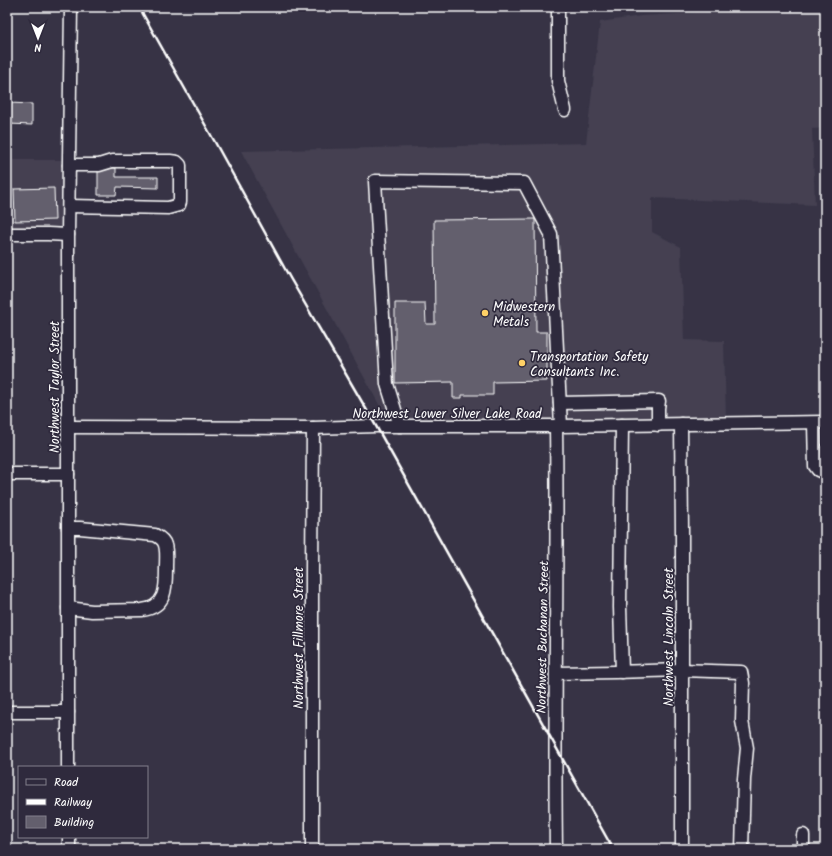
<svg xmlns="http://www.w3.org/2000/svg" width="832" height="856" viewBox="0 0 832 856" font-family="Kalam,sans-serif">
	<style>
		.built { fill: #444051 }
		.building { fill: #635f6d; stroke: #fff }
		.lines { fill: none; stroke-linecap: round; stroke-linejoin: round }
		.minor-casing { stroke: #fff; stroke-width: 15 }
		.minor { stroke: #2f2a3d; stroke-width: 12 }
		.rail { stroke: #fff; stroke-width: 2.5 }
		.poi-dot { fill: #ffd166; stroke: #2f2a3d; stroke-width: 1.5 }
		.labels { text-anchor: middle; stroke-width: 3.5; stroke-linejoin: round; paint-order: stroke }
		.poi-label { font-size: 13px; fill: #fff; stroke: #2f2a3d; text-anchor: start }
		.street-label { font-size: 13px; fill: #fff; stroke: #2f2a3d }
	</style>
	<rect width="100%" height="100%" fill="#373345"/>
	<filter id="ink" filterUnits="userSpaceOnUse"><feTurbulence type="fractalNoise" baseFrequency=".025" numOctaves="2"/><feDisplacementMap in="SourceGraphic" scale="8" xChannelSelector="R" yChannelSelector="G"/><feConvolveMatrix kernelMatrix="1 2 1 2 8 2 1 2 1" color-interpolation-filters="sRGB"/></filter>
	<g filter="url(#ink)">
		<g class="built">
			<path d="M 800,7 L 825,7 L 825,128 L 812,129 L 815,205 L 652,198 L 652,232 L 681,247 L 684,340 L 724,341 L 726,419 L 388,421 L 241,151 L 586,143 L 600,22 L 641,16 Z"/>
			<path d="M 7,160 L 65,160 L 63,229 L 7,232 Z"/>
		</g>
		<g class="building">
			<path d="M 9,103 L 32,104 L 32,125 L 9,124 Z"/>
			<path d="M 98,168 L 116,168 L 116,177 L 158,177 L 158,188 L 117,187 L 116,195 L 98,195 Z"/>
			<path d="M 54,188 L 55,220 L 15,221 L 14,189 Z"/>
			<path d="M 535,219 L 536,332 L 547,332 L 547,381 L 493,382 L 493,395 L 462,395 L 462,398 L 453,398 L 453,382 L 395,383 L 395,303 L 425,303 L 426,324 L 435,324 L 434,220 Z"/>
		</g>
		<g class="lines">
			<g class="minor-casing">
				<g id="minor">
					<path d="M 558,7 L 558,81 L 565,110"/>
					<path d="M 69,206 L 168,208 L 179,205 L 180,202 L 180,165 L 177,162 L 170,161 L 112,161 L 99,165 L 69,165"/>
					<path d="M 7,234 L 48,234 L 68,235"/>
					<path d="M 560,403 L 659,401 L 658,408 L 658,425"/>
					<path d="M 814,423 L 815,466 L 818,470 L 825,473"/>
					<path d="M 681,424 L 682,532 L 682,849"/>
					<path d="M 622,425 L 620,607 L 622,672"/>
					<path d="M 400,426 L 387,384 L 375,181 L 524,183 L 551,234 L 561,426"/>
					<path d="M 68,427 L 313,428 L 376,426 L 561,426 L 825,422"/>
					<path d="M 7,474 L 68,474"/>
					<path d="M 68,608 L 92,611 L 142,610 C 167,607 166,587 166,567 C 166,561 167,551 165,545 C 164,540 159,537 155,535 L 80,528 L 68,528"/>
					<path d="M 556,673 L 615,672 L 681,670 L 741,672 L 743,683 L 742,721 L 747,748 L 744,779 L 742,849"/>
					<path d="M 7,712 L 68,712"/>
					<path d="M 68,767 L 68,235 L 71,7"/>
					<path d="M 69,837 L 69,849"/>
					<path d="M 312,849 L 312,573 L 313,428"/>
					<path d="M 556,849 C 554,708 558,567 556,426"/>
					<path d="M 803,849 L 803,835"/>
				</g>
			</g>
			<use href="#minor" class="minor"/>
			<path class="rail" d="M 139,7 L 216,144 L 290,278 L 376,426 L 613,849"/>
		</g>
	</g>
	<g class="poi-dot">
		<circle cx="485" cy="313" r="4"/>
		<circle cx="522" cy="363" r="4"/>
	</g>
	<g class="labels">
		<g class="poi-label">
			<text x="493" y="311">Midwestern<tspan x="493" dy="15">Metals</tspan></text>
			<text x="530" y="361">Transportation Safety<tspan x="530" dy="15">Consultants Inc.</tspan></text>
		</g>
		<g class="street-label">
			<text transform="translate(54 387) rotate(-90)" y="5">Northwest Taylor Street</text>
			<text x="447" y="418">Northwest Lower Silver Lake Road</text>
			<text transform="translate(542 637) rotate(-89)" y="5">Northwest Buchanan Street</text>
			<text transform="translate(668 637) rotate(-90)" y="5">Northwest Lincoln Street</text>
			<text transform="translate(298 638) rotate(-90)" y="5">Northwest Fillmore Street</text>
		</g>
	</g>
	<rect width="832" height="856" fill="none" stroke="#2f2a3d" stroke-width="24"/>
	<rect x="12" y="12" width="808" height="832" fill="none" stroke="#fff" stroke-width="1.5" filter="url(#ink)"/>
	<rect x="18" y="766" width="130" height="72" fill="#2f2a3d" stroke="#827f8b"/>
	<rect x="26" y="779" width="20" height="6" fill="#2f2a3d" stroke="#827f8b"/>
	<text x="54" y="786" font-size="12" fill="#ffffff">Road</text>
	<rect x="26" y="799" width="20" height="6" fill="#ffffff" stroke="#827f8b"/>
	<text x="54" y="806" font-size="12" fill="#ffffff">Railway</text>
	<rect x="26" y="816" width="20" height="12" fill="#635f6d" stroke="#827f8b"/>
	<text x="54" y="826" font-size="12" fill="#ffffff">Building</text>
	<g transform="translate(38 38) rotate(180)" stroke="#2f2a3d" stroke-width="3" paint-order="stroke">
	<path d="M0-3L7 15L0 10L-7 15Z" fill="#ffffff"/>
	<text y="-6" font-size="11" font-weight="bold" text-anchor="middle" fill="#ffffff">N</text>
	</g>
</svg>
